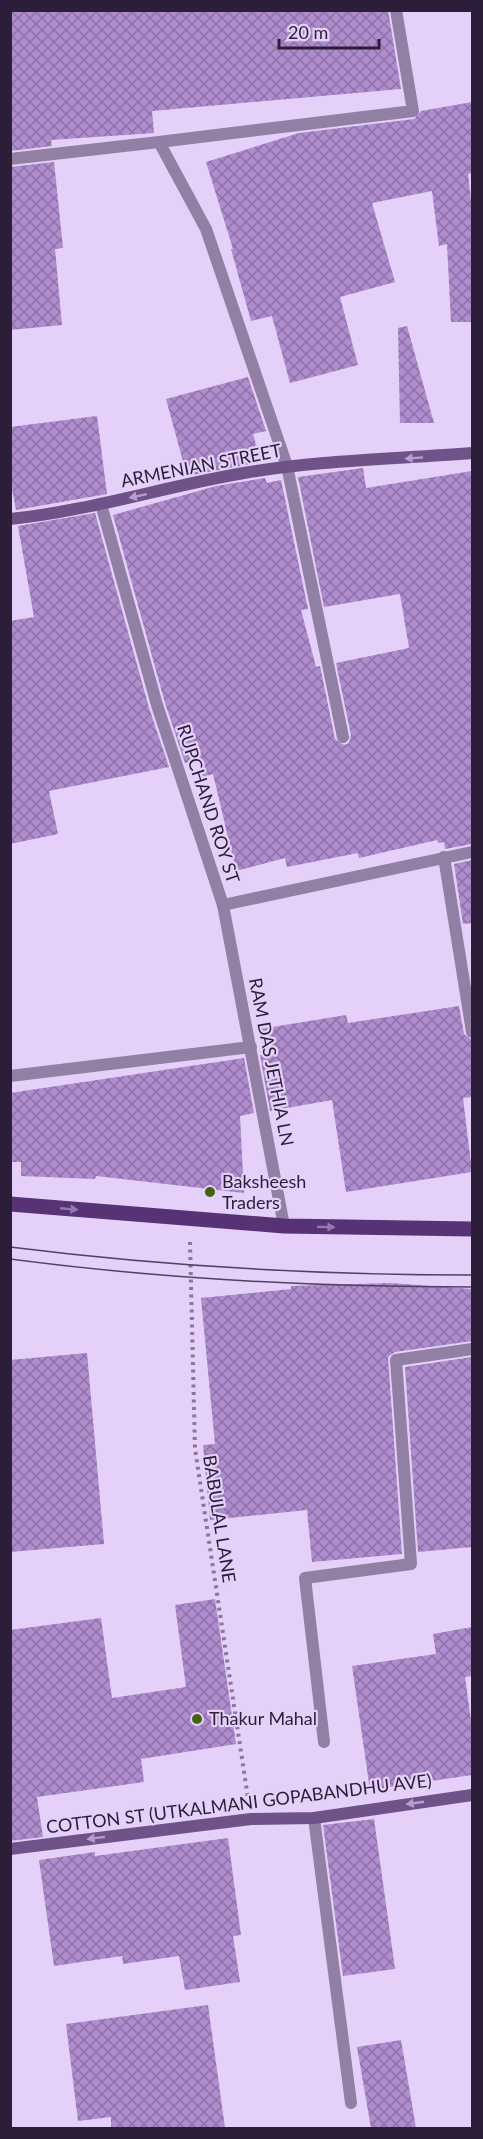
<svg xmlns="http://www.w3.org/2000/svg" width="483" height="2139" viewBox="0 0 483 2139" font-family="Lato,sans-serif">
	<style>
		.building { fill: url(#building-cross-hatch) }
		.lines { fill: none; stroke-linecap: round; stroke-linejoin: round }
		.path { stroke: #887798; stroke-width: 4; stroke-dasharray: 3 4.5; stroke-linecap: butt }
		.lane { stroke: #927fa4; stroke-width: 12 }
		.street { stroke: #927fa4; stroke-width: 12 }
		.secondary { stroke: #6f5388; stroke-width: 12 }
		.primary { stroke: #573274; stroke-width: 15 }
		.tram { stroke: #524260; stroke-width: 1.5 }
		.oneway { fill: #b59ecc }
		.oneway2 { fill: #9679b0 }
		.poi-dot { fill: #456112; stroke: #e4d0f9; stroke-width: 2 }
		.labels { text-anchor: middle; stroke-width: 4.5; stroke-linejoin: round; paint-order: stroke }
		.street-label { font-size: 18px; fill: #2c1e38; stroke: #e4d0f9 }
		.poi-label { font-size: 18px; fill: #2c1e38; stroke: #e4d0f9; text-anchor: start }
	</style>
	<defs>
		<pattern id="building-cross-hatch" width="8" height="8" patternUnits="userSpaceOnUse" patternTransform="scale(1.5)"><rect width="8" height="8" fill="#ae8ccd"/><path d="M0 0l8 8M0 8l8-8" fill="none" stroke="#8e72a7"/></pattern>
	</defs>
	<rect width="100%" height="100%" fill="#e4d0f9"/>
	<g class="building">
		<path d="M 10,10 L 388,10 L 401,89 L 152,111 L 154,133 L 51,140 L 52,146 L 10,151 Z"/>
		<path d="M 472,102 L 472,173 L 468,174 L 472,209 L 472,322 L 451,322 L 447,244 L 439,246 L 432,191 L 372,203 L 395,282 L 340,297 L 358,365 L 290,383 L 272,316 L 251,321 L 231,249 L 233,249 L 206,162 L 299,133 L 414,119 L 421,111 Z"/>
		<path d="M 54,162 L 63,248 L 55,249 L 62,325 L 10,330 L 10,167 Z"/>
		<path d="M 407,326 L 434,423 L 400,423 L 398,328 Z"/>
		<path d="M 248,377 L 266,431 L 253,434 L 261,462 L 187,476 L 166,399 Z"/>
		<path d="M 97,416 L 107,494 L 16,510 L 10,478 L 10,427 Z"/>
		<path d="M 363,468 L 366,488 L 472,471 L 472,844 L 445,849 L 444,842 L 438,843 L 437,840 L 359,858 L 358,853 L 287,867 L 285,858 L 236,871 L 213,774 L 202,777 L 198,760 L 185,763 L 165,703 L 113,515 L 216,486 L 265,478 L 267,483 L 281,480 L 308,609 L 301,610 L 316,667 L 320,666 L 335,739 L 344,745 L 349,743 L 351,735 L 336,663 L 409,648 L 400,594 L 324,607 L 298,477 Z"/>
		<path d="M 95,513 L 149,708 L 169,767 L 49,791 L 58,834 L 10,844 L 10,621 L 34,617 L 18,526 Z"/>
		<path d="M 472,860 L 472,923 L 463,924 L 454,864 Z"/>
		<path d="M 459,1006 L 464,1034 L 472,1040 L 472,1097 L 463,1098 L 472,1172 L 346,1192 L 332,1100 L 270,1111 L 260,1055 L 265,1055 L 260,1029 L 346,1015 L 348,1023 Z"/>
		<path d="M 244,1058 L 254,1113 L 240,1116 L 244,1193 L 96,1176 L 95,1179 L 21,1176 L 21,1162 L 10,1162 L 10,1093 Z"/>
		<path d="M 390,1283 L 472,1289 L 472,1341 L 395,1352 L 388,1357 L 402,1554 L 312,1562 L 307,1510 L 210,1520 L 203,1445 L 215,1444 L 201,1298 L 291,1289 L 291,1286 Z"/>
		<path d="M 87,1353 L 104,1544 L 10,1552 L 10,1360 Z"/>
		<path d="M 472,1357 L 472,1547 L 418,1552 L 405,1367 Z"/>
		<path d="M 215,1599 L 236,1744 L 141,1759 L 144,1782 L 37,1797 L 43,1837 L 10,1841 L 10,1630 L 101,1618 L 112,1698 L 186,1687 L 175,1605 Z"/>
		<path d="M 472,1627 L 472,1676 L 465,1677 L 472,1728 L 472,1775 L 370,1790 L 352,1666 L 436,1654 L 433,1634 Z"/>
		<path d="M 374,1819 L 395,1969 L 343,1976 L 323,1825 Z"/>
		<path d="M 228,1838 L 241,1935 L 233,1936 L 240,1982 L 185,1990 L 179,1956 L 123,1964 L 122,1956 L 54,1966 L 39,1860 L 95,1852 L 95,1856 Z"/>
		<path d="M 208,2005 L 225,2128 L 111,2128 L 111,2117 L 78,2121 L 66,2024 Z"/>
		<path d="M 401,2040 L 416,2128 L 371,2128 L 357,2047 Z"/>
	</g>
	<g class="lines">
		<path class="path" d="M 190,1242 L 195,1449 L 248,1798"/>
		<g class="lane">
			<path d="M 159,142 L 413,111 L 396,10"/>
			<path d="M 10,159 L 159,142 L 206,229 L 287,466 L 343,737"/>
			<path d="M 101,504 L 157,705 L 223,905 L 472,852"/>
			<path d="M 444,857 L 472,1032"/>
			<path d="M 223,905 L 284,1226"/>
			<path d="M 324,1742 L 305,1578 L 411,1564 L 396,1360 L 472,1349"/>
			<path d="M 314,1818 L 351,2103"/>
		</g>
		<path class="street" d="M 10,1076 L 251,1047"/>
		<g class="secondary">
			<path d="M 10,519 C 90,511 166,486 244,473 C 319,460 397,459 472,453"/>
			<path d="M 10,1849 L 251,1819 L 314,1818 L 472,1795"/>
		</g>
		<path class="primary" d="M 10,1204 L 284,1226 L 472,1229"/>
		<g class="tram">
			<path d="M 10,1247 C 161,1266 321,1275 472,1275"/>
			<path d="M 10,1259 C 162,1279 320,1287 472,1287"/>
		</g>
	</g>
	<defs><path id="oneway-solid" d="M-6-.8H1V-3.2L6.5 0L1 3.2V.8H-6Z" transform="scale(1.5)"/></defs>
	<g class="oneway">
		<use href="#oneway-solid" transform="translate(414 458) rotate(176)"/>
		<use href="#oneway-solid" transform="translate(138 496) rotate(168)"/>
		<use href="#oneway-solid" transform="translate(415 1803) rotate(172)"/>
		<use href="#oneway-solid" transform="translate(96 1838) rotate(173)"/>
	</g>
	<g class="oneway2">
		<use href="#oneway-solid" transform="translate(69 1209) rotate(5)"/>
		<use href="#oneway-solid" transform="translate(326 1227) rotate(1)"/>
	</g>
	<g class="poi-dot">
		<circle cx="210" cy="1192" r="6"/>
		<circle cx="197" cy="1719" r="6"/>
	</g>
	<g class="labels">
		<g class="street-label">
			<text transform="translate(201 466) rotate(-11)" y="6">ARMENIAN STREET</text>
			<text transform="translate(208 804) rotate(72)" y="6">RUPCHAND ROY ST</text>
			<text transform="translate(271 1062) rotate(79)" y="6">RAM DAS JETHIA LN</text>
			<text transform="translate(219 1519) rotate(81)" y="6">BABULAL LANE</text>
			<text transform="translate(239 1804) rotate(-7)" y="6">COTTON ST (UTKALMANI GOPABANDHU AVE)</text>
		</g>
		<g class="poi-label">
			<text x="222" y="1188">Baksheesh<tspan x="222" dy="21">Traders</tspan></text>
			<text x="209" y="1725">Thakur Mahal</text>
		</g>
	</g>
	<rect width="483" height="2139" fill="none" stroke="#2c1e38" stroke-width="24"/>
	<path d="M279 39v9h100v-9" fill="none" stroke="#2c1e38" stroke-width="3"/>
	<text x="288" y="39" font-size="18" fill="#2c1e38" stroke="#e4d0f9" stroke-width="4.5" paint-order="stroke">20 m</text>
</svg>
